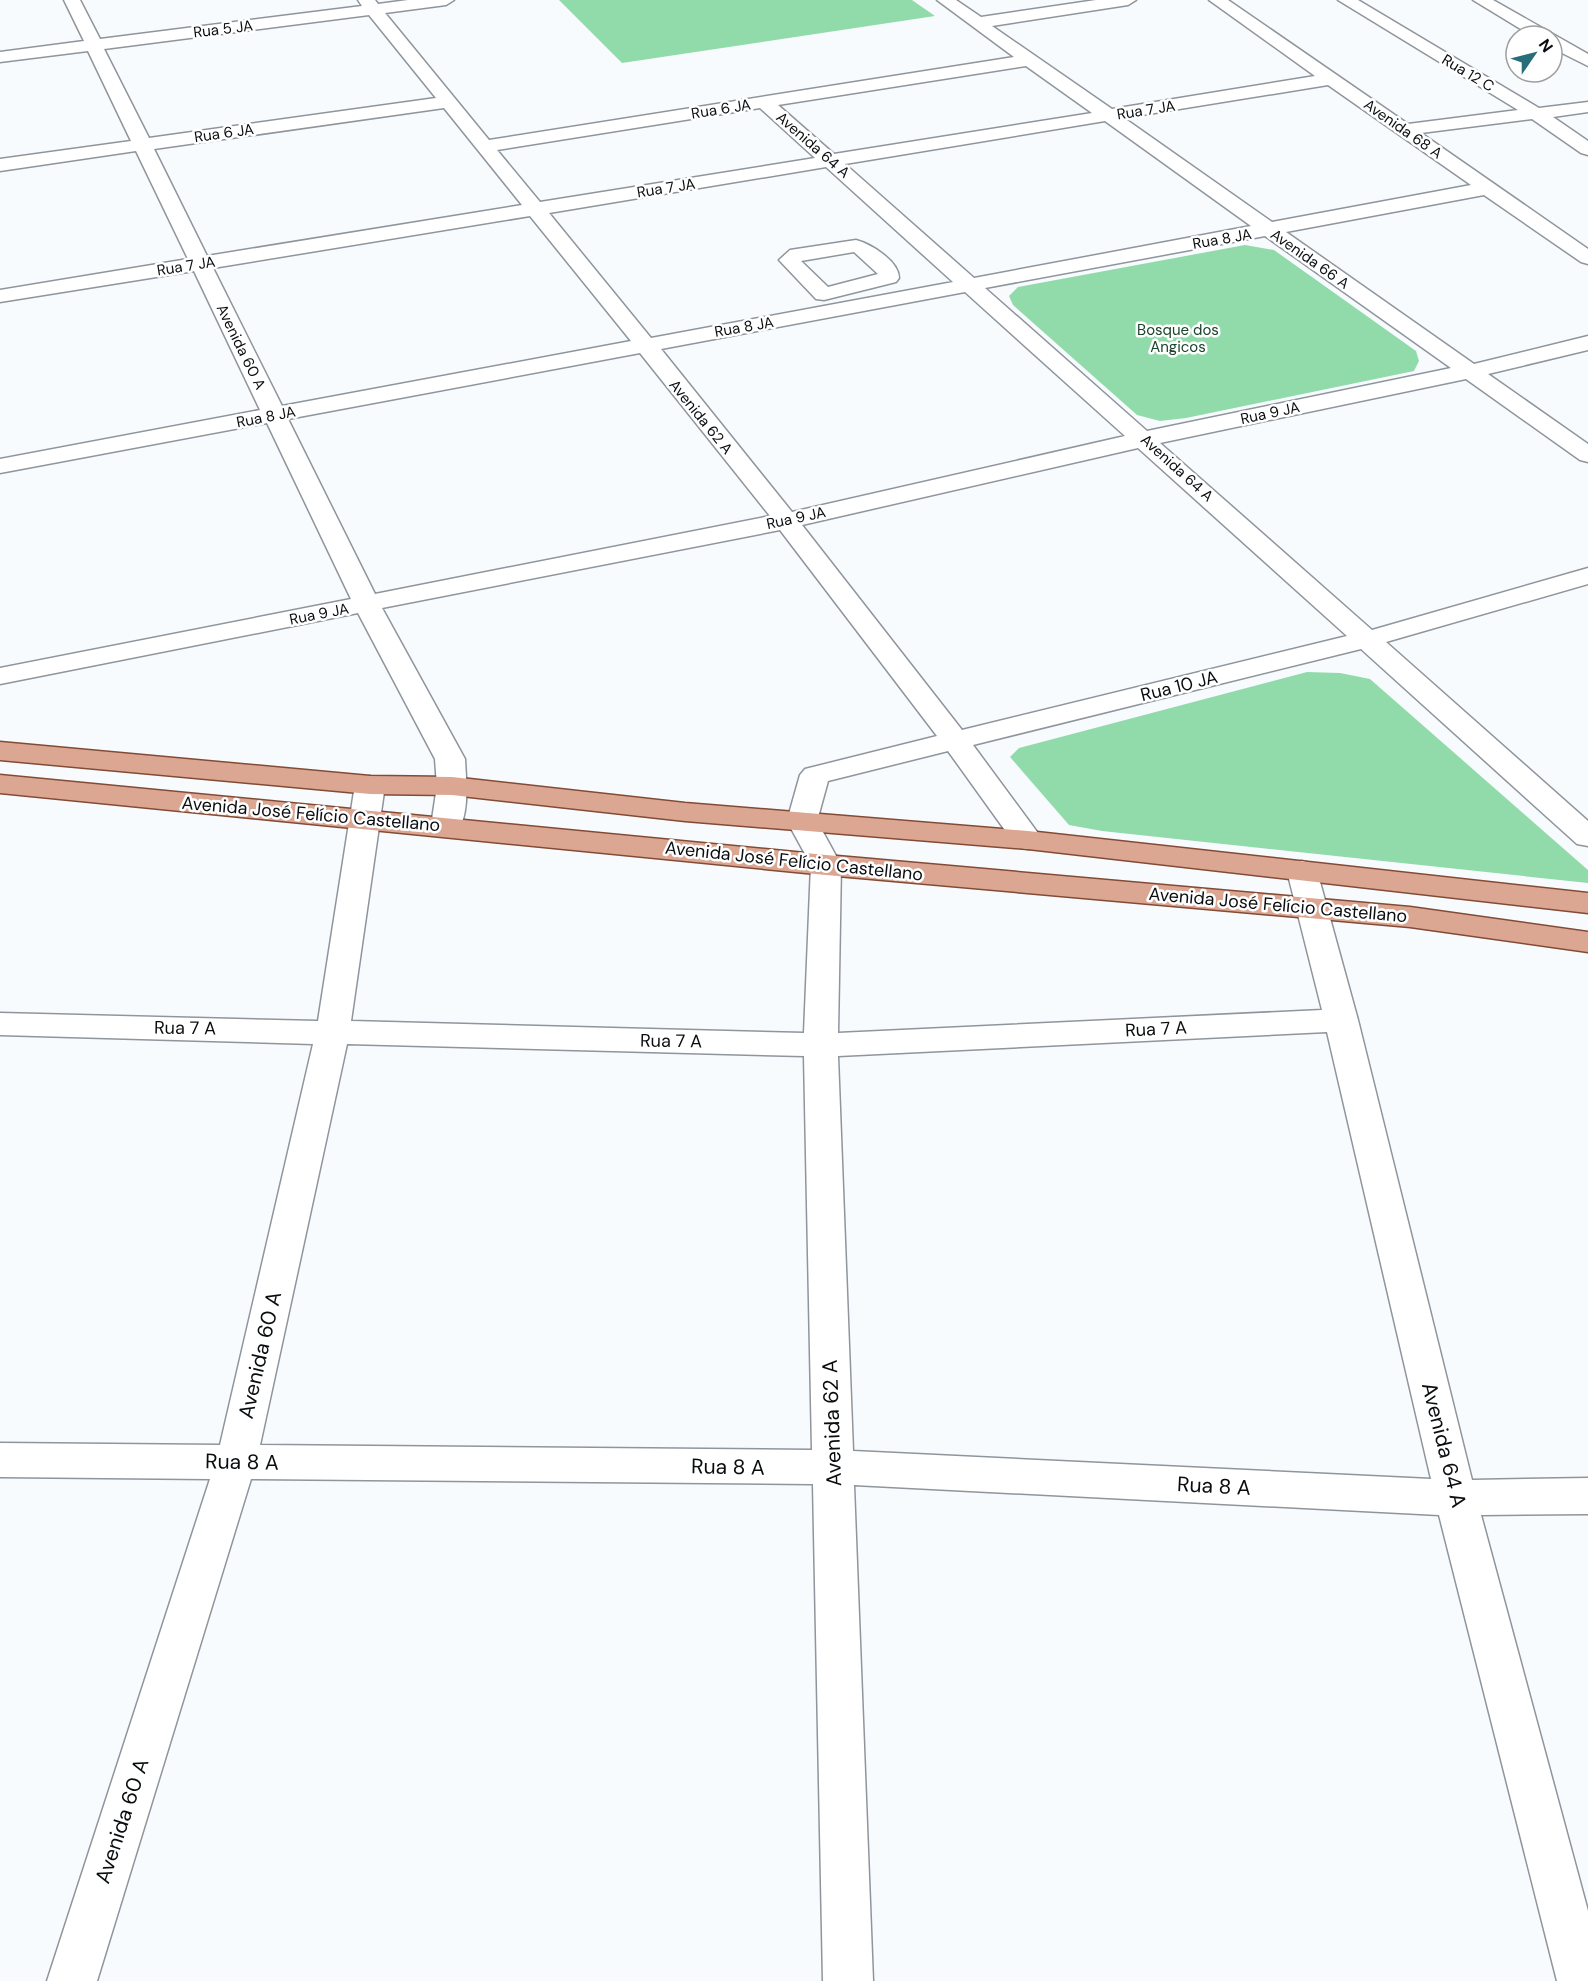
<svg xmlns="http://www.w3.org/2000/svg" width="1588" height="1981" viewBox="0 0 1588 1981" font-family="'DM Sans',sans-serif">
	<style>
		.green { fill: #91dbab }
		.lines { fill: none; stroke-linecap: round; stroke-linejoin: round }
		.minor-casing { stroke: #8e959c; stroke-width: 3 }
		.major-casing { stroke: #834b35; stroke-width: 3 }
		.minor { fill: #fff; fill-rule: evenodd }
		.major { fill: #dca792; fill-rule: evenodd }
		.labels { text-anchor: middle; stroke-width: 5; stroke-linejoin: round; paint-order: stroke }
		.far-street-label { font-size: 15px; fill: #0a0d0f; stroke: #fff }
		.far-park-label { font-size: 15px; fill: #1a432b; stroke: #fff }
		.street-label { font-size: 18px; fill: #0a0d0f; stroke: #fff }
		.near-street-label { font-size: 21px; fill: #0a0d0f; stroke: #fff }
	</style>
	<rect width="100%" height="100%" fill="#f8fbfe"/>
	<g class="green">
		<path d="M 559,0 L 912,0 L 935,16 L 622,63 Z"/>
		<path d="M 1245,245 L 1274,250 L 1416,351 L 1419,361 L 1414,371 L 1186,418 L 1160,421 L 1137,415 L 1013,305 L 1009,296 L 1018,287 Z"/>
		<path d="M 1307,672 L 1340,673 L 1370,679 L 1588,870 L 1588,883 L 1102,831 L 1069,825 L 1010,757 L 1019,748 Z"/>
	</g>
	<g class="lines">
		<g class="minor-casing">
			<g id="minor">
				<path d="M 64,0 L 80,0 L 100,39 L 362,6 L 358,0 L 375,0 L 378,4 L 408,0 L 454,0 L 446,5 L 385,13 L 489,140 L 1014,57 L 937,0 L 956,0 L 981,17 L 1096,0 L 1136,0 L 1128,5 L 992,26 L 1112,109 L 1315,76 L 1209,0 L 1228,0 L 1408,124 L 1518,110 L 1338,0 L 1358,0 L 1539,108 L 1588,102 L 1588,112 L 1553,117 L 1588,141 L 1588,155 L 1581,153 L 1532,119 L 1421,133 L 1588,249 L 1588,264 L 1581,262 L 1484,195 L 1286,232 L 1474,364 L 1588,336 L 1588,350 L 1488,374 L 1588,444 L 1588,462 L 1580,460 L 1466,379 L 1160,443 L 1372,630 L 1588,568 L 1588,584 L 1386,642 L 1588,821 L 1588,846 L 1577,844 L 1361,649 L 973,745 L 1043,840 L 1039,847 L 1028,849 L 1017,847 L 948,751 L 828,781 L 817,821 L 841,865 L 838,1033 L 1322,1010 L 1287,871 L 1291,864 L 1302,861 L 1313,864 L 1317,871 L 1358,1020 L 1472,1480 L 1588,1478 L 1588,1514 L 1481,1515 L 1588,1911 L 1588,1981 L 1557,1981 L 1439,1515 L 854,1485 L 873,1981 L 823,1981 L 813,1484 L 251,1479 L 97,1981 L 47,1981 L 210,1479 L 0,1477 L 0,1443 L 220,1445 L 313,1044 L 0,1035 L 0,1013 L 318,1021 L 355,785 L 360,779 L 370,776 L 380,779 L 385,785 L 351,1021 L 804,1033 L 811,865 L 787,821 L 800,775 L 805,769 L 937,736 L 780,530 L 382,608 L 465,759 C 466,781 470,813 457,833 L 446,835 L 435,833 L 431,826 L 437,786 L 435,759 L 358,613 L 0,684 L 0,668 L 351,599 L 267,423 L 0,473 L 0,459 L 260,410 L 194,271 L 0,302 L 0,290 L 188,259 L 136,151 L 0,171 L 0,159 L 131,141 L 88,51 L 0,62 L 0,52 L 84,41 ZM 369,15 L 436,98 L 149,138 L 104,49 ZM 1026,66 L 1092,113 L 834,154 L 778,105 ZM 1328,85 L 1471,185 L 1272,222 L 1124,118 ZM 444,108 L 522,205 L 207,256 L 154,149 ZM 760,108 L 815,158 L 540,202 L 497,150 ZM 1105,121 L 1251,226 L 974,278 L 845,164 ZM 826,167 L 953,282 L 651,338 L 549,213 ZM 530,216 L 631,341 L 282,406 L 213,268 ZM 1265,236 L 1451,368 L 1147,431 L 985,288 ZM 965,292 L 1125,436 L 792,512 L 661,349 ZM 640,353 L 770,516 L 375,594 L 288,419 ZM 1138,448 L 1347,636 L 962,730 L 802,525 ZM 1327,1032 L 1431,1479 L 853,1451 L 838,1056 ZM 347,1044 L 804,1056 L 812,1450 L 260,1445 Z"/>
				<path d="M 1473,0 L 1493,0 L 1588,54 L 1588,66 L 1552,48 L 1552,36 L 1532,36 Z"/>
				<path d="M 856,240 C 871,244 899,261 899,278 L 896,282 L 824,300 L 816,299 L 779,260 L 790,250 ZM 854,252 L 878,274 L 828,287 L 801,261 Z"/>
			</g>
		</g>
		<g class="major-casing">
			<g id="major">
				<path d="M 0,742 L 370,776 L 452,777 L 685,803 L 1028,831 L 1588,893 L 1588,913 L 1028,849 L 685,821 L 452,795 L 370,794 L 0,760 Z"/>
				<path d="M 0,775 L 826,855 L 1410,907 L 1588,932 L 1588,952 L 1410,927 L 826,875 L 0,793 Z"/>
			</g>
		</g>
		<use href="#minor" class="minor"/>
		<use href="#major" class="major"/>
	</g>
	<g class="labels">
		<g class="far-street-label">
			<text transform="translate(223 29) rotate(-7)" y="5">Rua 5 JA</text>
			<text transform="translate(1468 73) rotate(31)" y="5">Rua 12 C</text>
			<text transform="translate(721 109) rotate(-9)" y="5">Rua 6 JA</text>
			<text transform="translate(1146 110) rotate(-9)" y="5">Rua 7 JA</text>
			<text transform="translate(1403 129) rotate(35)" y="5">Avenida 68 A</text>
			<text transform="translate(224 133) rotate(-8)" y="5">Rua 6 JA</text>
			<text transform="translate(813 145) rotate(41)" y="5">Avenida 64 A</text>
			<text transform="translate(666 188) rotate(-9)" y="5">Rua 7 JA</text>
			<text transform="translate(1222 239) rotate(-10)" y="5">Rua 8 JA</text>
			<text transform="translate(1310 259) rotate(35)" y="5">Avenida 66 A</text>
			<text transform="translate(186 266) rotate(-9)" y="5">Rua 7 JA</text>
			<text transform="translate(744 327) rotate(-10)" y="5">Rua 8 JA</text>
			<text transform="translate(241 347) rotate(64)" y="5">Avenida 60 A</text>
			<text transform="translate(1270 413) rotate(-12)" y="5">Rua 9 JA</text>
			<text transform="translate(266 417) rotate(-11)" y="5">Rua 8 JA</text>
			<text transform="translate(701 417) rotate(51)" y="5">Avenida 62 A</text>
			<text transform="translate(1177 468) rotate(42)" y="5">Avenida 64 A</text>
			<text transform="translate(796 518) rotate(-12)" y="5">Rua 9 JA</text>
			<text transform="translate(319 614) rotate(-11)" y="5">Rua 9 JA</text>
		</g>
		<g class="far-park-label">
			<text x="1178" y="335">Bosque dos<tspan x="1178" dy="17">Angicos</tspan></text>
		</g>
		<g class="street-label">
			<text transform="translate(1179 686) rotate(-14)" y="6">Rua 10 JA</text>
			<text transform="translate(311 814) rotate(5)" y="6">Avenida José Felício Castellano</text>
			<text transform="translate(794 861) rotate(6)" y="6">Avenida José Felício Castellano</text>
			<text transform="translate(1278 905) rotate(5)" y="6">Avenida José Felício Castellano</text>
			<text transform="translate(185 1028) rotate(1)" y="6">Rua 7 A</text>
			<text transform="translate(1156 1029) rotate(-3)" y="6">Rua 7 A</text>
			<text transform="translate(671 1041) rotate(1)" y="6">Rua 7 A</text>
		</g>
		<g class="near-street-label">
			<text transform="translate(260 1355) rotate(-77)" y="7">Avenida 60 A</text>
			<text transform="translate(832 1423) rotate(-92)" y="7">Avenida 62 A</text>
			<text transform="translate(1444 1445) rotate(76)" y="7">Avenida 64 A</text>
			<text transform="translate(242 1462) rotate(1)" y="7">Rua 8 A</text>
			<text transform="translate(728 1467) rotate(1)" y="7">Rua 8 A</text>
			<text transform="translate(1214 1486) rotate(3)" y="7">Rua 8 A</text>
			<text transform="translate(122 1821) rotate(-72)" y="7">Avenida 60 A</text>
		</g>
	</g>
	<g transform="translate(1534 54) rotate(55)"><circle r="28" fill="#ffffff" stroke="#9d9e9f" stroke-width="1.5"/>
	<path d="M0-4.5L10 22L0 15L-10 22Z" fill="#266e79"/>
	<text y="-9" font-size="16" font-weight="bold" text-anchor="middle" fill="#0a0d0f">N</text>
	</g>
</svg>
